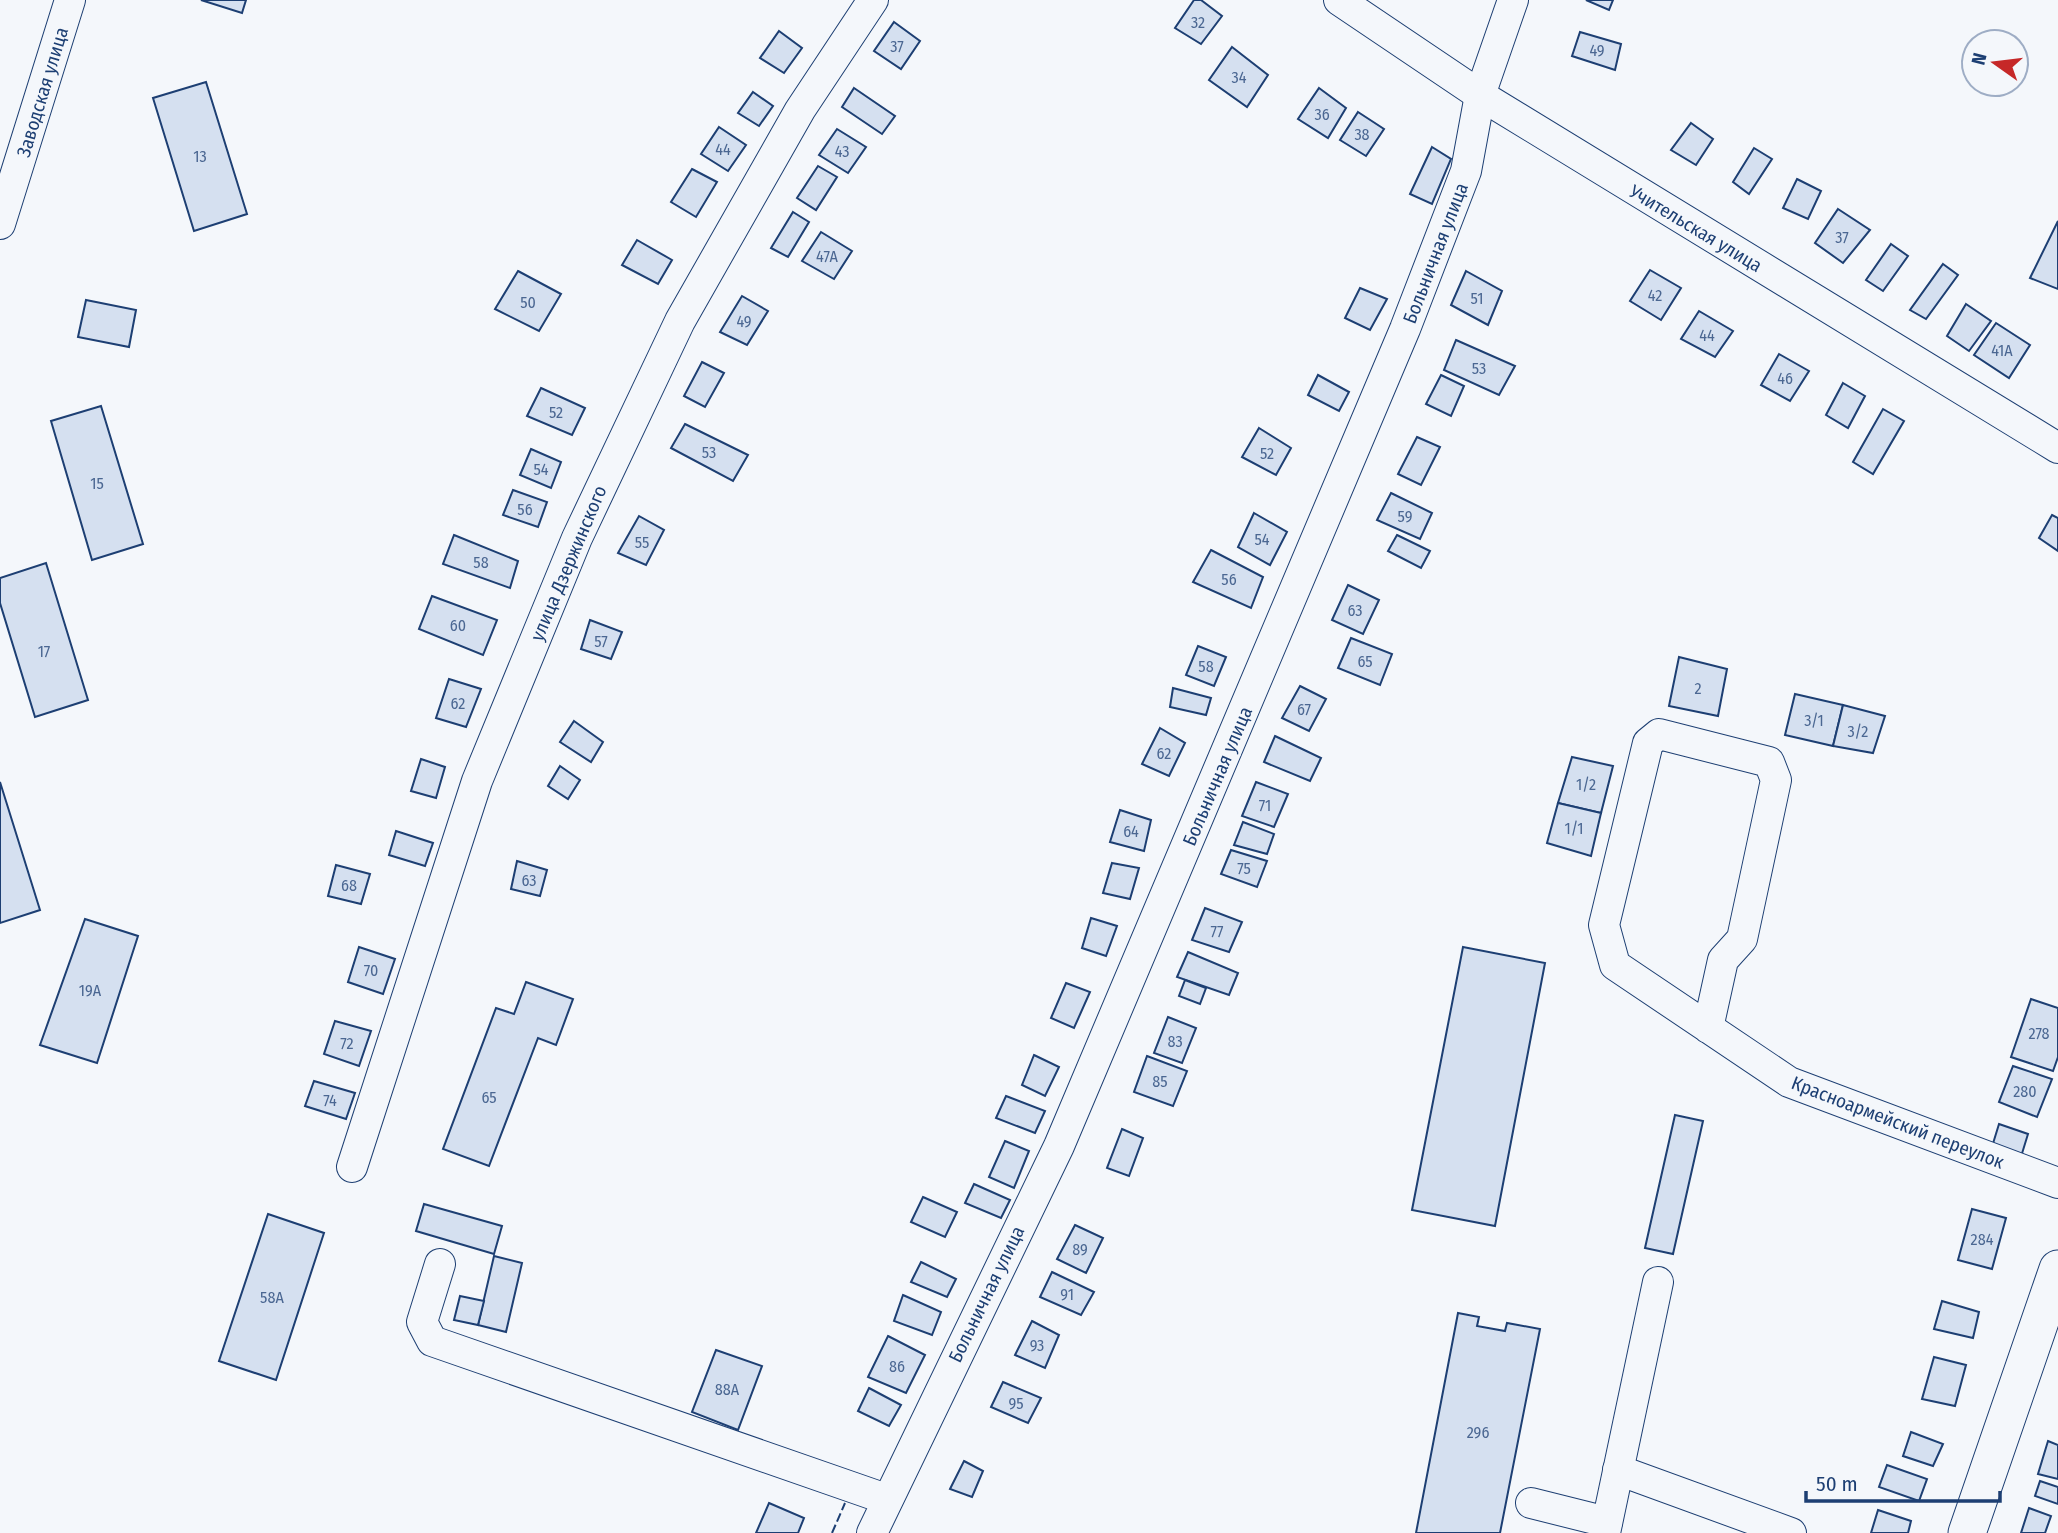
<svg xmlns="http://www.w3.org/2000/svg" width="2058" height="1533" viewBox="0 0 2058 1533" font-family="'Fira Sans Condensed',sans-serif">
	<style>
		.building { fill: #d5e0f0; stroke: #1d3f73; stroke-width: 2 }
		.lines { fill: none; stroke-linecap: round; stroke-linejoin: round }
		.minor-casing { stroke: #1d3f73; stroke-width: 32 }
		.major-casing { stroke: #1d3f73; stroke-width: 39 }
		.minor { stroke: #f4f7fb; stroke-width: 30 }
		.major { stroke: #f4f7fb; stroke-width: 37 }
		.fence { stroke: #1d3f73; stroke-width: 2; stroke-dasharray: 9 3.5; stroke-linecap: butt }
		.labels { text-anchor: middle; stroke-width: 5; stroke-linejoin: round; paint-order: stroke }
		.number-label { font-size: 16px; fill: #4b6792 }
		.street-label { font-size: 19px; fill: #1d3f73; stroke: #f4f7fb }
	</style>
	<rect width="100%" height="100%" fill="#f4f7fb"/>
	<g class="building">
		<path d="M 201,0 L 246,0 L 242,13 Z"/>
		<path d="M 1194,0 L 1201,0 L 1222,16 L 1201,44 L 1175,28 Z"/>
		<path d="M 1586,0 L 1613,0 L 1609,10 Z"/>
		<path d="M 894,22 L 920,41 L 901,69 L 874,51 Z"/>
		<path d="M 779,31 L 802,48 L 784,73 L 760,58 Z"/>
		<path d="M 1580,32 L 1621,44 L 1615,70 L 1572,56 Z"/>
		<path d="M 1232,47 L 1268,75 L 1247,107 L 1209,80 Z"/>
		<path d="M 206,82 L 247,214 L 194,231 L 153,98 Z"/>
		<path d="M 854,88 L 895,116 L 882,134 L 842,107 Z"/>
		<path d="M 1319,88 L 1346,108 L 1328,138 L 1298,119 Z"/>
		<path d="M 753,92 L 773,106 L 759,126 L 738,113 Z"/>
		<path d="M 1358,112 L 1384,129 L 1366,156 L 1340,140 Z"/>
		<path d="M 1691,123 L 1713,139 L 1696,165 L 1671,150 Z"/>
		<path d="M 719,127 L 746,145 L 728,171 L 701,154 Z"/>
		<path d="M 837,129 L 866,147 L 848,173 L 819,155 Z"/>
		<path d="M 1432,147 L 1451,159 L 1432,204 L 1410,194 Z"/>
		<path d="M 1754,148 L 1772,159 L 1749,194 L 1733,182 Z"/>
		<path d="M 818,166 L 837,177 L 816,210 L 797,198 Z"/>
		<path d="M 692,169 L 717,182 L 696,217 L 671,202 Z"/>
		<path d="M 1797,179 L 1821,191 L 1808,219 L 1783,208 Z"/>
		<path d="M 1838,209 L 1870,230 L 1843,263 L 1815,243 Z"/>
		<path d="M 793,212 L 809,222 L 788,257 L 771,248 Z"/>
		<path d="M 2058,221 L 2058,289 L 2030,278 Z"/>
		<path d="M 821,232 L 852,251 L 834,279 L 802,261 Z"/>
		<path d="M 637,240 L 672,260 L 658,284 L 622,265 Z"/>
		<path d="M 1891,244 L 1908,256 L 1883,291 L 1866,280 Z"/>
		<path d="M 1943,264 L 1958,275 L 1926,319 L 1910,310 Z"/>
		<path d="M 1650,270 L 1681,288 L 1661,320 L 1630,301 Z"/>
		<path d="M 518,271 L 561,294 L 539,331 L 495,309 Z"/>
		<path d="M 1466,271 L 1502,291 L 1488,325 L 1451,305 Z"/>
		<path d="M 1360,288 L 1387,299 L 1370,330 L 1345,318 Z"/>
		<path d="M 742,296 L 768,311 L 747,345 L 720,332 Z"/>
		<path d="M 86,300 L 136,310 L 129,347 L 78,337 Z"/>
		<path d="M 1966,304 L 1991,321 L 1969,351 L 1947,336 Z"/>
		<path d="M 1699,311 L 1733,331 L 1715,357 L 1681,339 Z"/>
		<path d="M 1996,323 L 2030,345 L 2009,378 L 1974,355 Z"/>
		<path d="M 1456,340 L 1515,366 L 1499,395 L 1444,370 Z"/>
		<path d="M 1779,354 L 1809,371 L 1790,401 L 1761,385 Z"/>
		<path d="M 702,362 L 724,373 L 705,407 L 684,396 Z"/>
		<path d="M 1318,375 L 1349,392 L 1339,411 L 1308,395 Z"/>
		<path d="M 1441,375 L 1464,386 L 1451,416 L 1426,404 Z"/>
		<path d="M 1843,383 L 1865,396 L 1848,428 L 1826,415 Z"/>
		<path d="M 541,388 L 585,408 L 572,435 L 527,416 Z"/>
		<path d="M 101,406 L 143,544 L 92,560 L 51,421 Z"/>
		<path d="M 1883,409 L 1904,421 L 1873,474 L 1853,462 Z"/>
		<path d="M 685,424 L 748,455 L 733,481 L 671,448 Z"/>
		<path d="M 1259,428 L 1291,448 L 1276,475 L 1242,457 Z"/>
		<path d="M 1417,437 L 1440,447 L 1421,485 L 1398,474 Z"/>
		<path d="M 531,449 L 561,462 L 551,488 L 520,475 Z"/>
		<path d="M 513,490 L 547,502 L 538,527 L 503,515 Z"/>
		<path d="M 1391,493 L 1432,513 L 1420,539 L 1377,520 Z"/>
		<path d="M 1254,513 L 1287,532 L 1270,565 L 1238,547 Z"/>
		<path d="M 2052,515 L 2058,518 L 2058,551 L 2039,538 Z"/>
		<path d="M 639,516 L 664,530 L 646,565 L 618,553 Z"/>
		<path d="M 454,535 L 518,561 L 510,588 L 443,564 Z"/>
		<path d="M 1397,535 L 1430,551 L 1421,568 L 1388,551 Z"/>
		<path d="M 1211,550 L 1263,577 L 1251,608 L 1193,582 Z"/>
		<path d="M 46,563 L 88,700 L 35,717 L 0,603 L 0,578 Z"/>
		<path d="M 1348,585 L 1379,600 L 1363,634 L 1332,620 Z"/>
		<path d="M 432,596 L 497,620 L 483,655 L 419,629 Z"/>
		<path d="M 590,620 L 622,632 L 611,659 L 581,649 Z"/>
		<path d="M 1351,638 L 1392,654 L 1380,685 L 1338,668 Z"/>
		<path d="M 1198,646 L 1226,657 L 1214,686 L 1186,675 Z"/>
		<path d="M 1679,657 L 1727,669 L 1718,716 L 1669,706 Z"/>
		<path d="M 449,679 L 481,689 L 466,727 L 436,718 Z"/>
		<path d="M 1300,686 L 1326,699 L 1309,731 L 1282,718 Z"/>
		<path d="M 1173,688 L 1211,698 L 1206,715 L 1170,707 Z"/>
		<path d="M 1795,694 L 1843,705 L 1833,746 L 1785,735 Z"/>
		<path d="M 1843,705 L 1885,716 L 1873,753 L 1833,746 Z"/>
		<path d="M 574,721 L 603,742 L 591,762 L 560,742 Z"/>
		<path d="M 1160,728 L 1185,743 L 1169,776 L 1142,764 Z"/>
		<path d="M 1275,736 L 1321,758 L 1310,781 L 1264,762 Z"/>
		<path d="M 1572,757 L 1613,766 L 1601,813 L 1558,803 Z"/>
		<path d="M 421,759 L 445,767 L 436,798 L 411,791 Z"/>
		<path d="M 560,766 L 580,780 L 568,799 L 548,786 Z"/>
		<path d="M 0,782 L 40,910 L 0,923 Z"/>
		<path d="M 1256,782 L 1288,794 L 1274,827 L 1242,816 Z"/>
		<path d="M 1558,803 L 1601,813 L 1591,856 L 1547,843 Z"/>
		<path d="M 1120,810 L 1151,820 L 1144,851 L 1110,842 Z"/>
		<path d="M 1243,822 L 1274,834 L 1267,854 L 1234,845 Z"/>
		<path d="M 396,831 L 433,843 L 425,866 L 389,855 Z"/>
		<path d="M 1231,850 L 1267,861 L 1257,887 L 1221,874 Z"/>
		<path d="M 517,861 L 547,870 L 540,896 L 511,889 Z"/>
		<path d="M 1112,863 L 1139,868 L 1130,899 L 1103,893 Z"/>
		<path d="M 336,865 L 370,874 L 361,904 L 328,896 Z"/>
		<path d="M 1205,908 L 1242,922 L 1229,952 L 1192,940 Z"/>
		<path d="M 1091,918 L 1117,926 L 1106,956 L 1082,948 Z"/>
		<path d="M 85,919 L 138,936 L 97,1063 L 40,1045 Z"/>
		<path d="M 359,947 L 395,959 L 383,994 L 348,982 Z"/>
		<path d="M 1463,947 L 1545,963 L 1495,1226 L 1412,1210 Z"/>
		<path d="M 1188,952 L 1238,973 L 1229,995 L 1177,977 Z"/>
		<path d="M 1185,980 L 1206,988 L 1200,1004 L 1179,996 Z"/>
		<path d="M 526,982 L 573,999 L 556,1045 L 538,1038 L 489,1166 L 443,1149 L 496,1008 L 514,1014 Z"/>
		<path d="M 1066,983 L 1090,992 L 1074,1028 L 1051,1018 Z"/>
		<path d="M 2031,999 L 2058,1008 L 2058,1057 L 2053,1071 L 2011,1057 Z"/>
		<path d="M 1168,1017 L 1196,1028 L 1182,1063 L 1154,1053 Z"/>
		<path d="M 335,1021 L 371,1031 L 359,1066 L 324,1054 Z"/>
		<path d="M 1034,1055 L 1059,1067 L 1045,1096 L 1022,1085 Z"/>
		<path d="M 1147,1056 L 1187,1071 L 1173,1106 L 1134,1092 Z"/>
		<path d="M 2013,1066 L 2052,1079 L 2037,1117 L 1999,1102 Z"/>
		<path d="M 314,1081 L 355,1093 L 346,1119 L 305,1106 Z"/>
		<path d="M 1006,1096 L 1045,1111 L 1035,1133 L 996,1118 Z"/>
		<path d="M 1675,1115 L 1703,1121 L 1673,1254 L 1645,1248 Z"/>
		<path d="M 1999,1124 L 2028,1134 L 2020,1160 L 1991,1150 Z"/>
		<path d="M 1122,1129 L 1143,1138 L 1129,1176 L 1107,1168 Z"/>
		<path d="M 1005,1141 L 1029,1151 L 1014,1188 L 989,1177 Z"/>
		<path d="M 974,1184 L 1010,1200 L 1001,1218 L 965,1203 Z"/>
		<path d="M 923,1197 L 957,1212 L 945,1237 L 911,1222 Z"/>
		<path d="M 424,1204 L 502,1226 L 494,1254 L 416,1231 Z"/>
		<path d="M 1972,1209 L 2006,1218 L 1992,1269 L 1958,1260 Z"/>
		<path d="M 268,1214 L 324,1233 L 276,1380 L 219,1361 Z"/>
		<path d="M 1075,1225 L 1103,1238 L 1086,1273 L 1057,1259 Z"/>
		<path d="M 494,1256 L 522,1263 L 506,1332 L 478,1325 Z"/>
		<path d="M 921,1262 L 956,1279 L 947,1297 L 911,1282 Z"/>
		<path d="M 1052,1272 L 1094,1292 L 1081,1315 L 1040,1297 Z"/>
		<path d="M 903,1295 L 941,1312 L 932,1335 L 894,1321 Z"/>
		<path d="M 460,1296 L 484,1301 L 478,1325 L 454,1320 Z"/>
		<path d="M 1942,1301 L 1979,1312 L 1973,1338 L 1934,1329 Z"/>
		<path d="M 1458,1313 L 1479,1317 L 1477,1326 L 1505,1331 L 1507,1323 L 1540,1329 L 1500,1533 L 1416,1533 Z"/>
		<path d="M 1032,1321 L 1059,1335 L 1045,1368 L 1015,1355 Z"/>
		<path d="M 888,1336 L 925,1355 L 906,1393 L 868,1377 Z"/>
		<path d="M 716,1350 L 762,1366 L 738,1430 L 692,1412 Z"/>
		<path d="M 1934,1357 L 1966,1365 L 1955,1406 L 1922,1399 Z"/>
		<path d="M 1003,1382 L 1041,1398 L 1028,1423 L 991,1407 Z"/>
		<path d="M 869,1388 L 901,1405 L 889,1426 L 858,1411 Z"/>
		<path d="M 1911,1432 L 1943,1444 L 1933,1466 L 1903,1456 Z"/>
		<path d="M 2048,1441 L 2058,1445 L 2058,1479 L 2038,1474 Z"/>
		<path d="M 964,1461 L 983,1471 L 972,1497 L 950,1489 Z"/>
		<path d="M 1887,1465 L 1927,1479 L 1919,1501 L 1879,1487 Z"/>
		<path d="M 2040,1481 L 2058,1487 L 2058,1504 L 2035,1496 Z"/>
		<path d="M 769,1503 L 804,1518 L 798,1533 L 756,1533 Z"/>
		<path d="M 2029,1508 L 2051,1516 L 2045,1533 L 2021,1533 Z"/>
		<path d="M 1878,1510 L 1911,1521 L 1908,1533 L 1871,1533 Z"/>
	</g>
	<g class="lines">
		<g class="minor-casing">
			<g id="minor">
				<path d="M 1339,0 L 1480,95 L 2058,448"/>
				<path d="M 0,224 L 70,0"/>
				<path d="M 1708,1028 L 1723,960 L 1742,939 L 1776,780 L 1769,762 L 1659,734 L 1648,743 L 1604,925 L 1615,965 L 1789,1082 L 2058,1183"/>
				<path d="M 352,1167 L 477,781 L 577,538 L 680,321 L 800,110 L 873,0"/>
				<path d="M 440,1264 L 422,1322 L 432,1341 L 886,1499"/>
				<path d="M 1618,1470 L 1791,1533"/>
				<path d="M 1531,1503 L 1607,1522"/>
				<path d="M 872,1533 L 1059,1146 L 1405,329 L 1466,171 L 1480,95 L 1513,0"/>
				<path d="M 1605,1533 L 1658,1282"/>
			</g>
		</g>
		<g class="major-casing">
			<path id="major" d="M 1967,1533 L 2058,1269"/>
		</g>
		<use href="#minor" class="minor"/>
		<use href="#major" class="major"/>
		<path class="fence" d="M 832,1533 L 845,1503"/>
	</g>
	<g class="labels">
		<g class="number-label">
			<text x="1198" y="28">32</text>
			<text x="897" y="52">37</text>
			<text x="1597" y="56">49</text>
			<text x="1239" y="83">34</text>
			<text x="1322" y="120">36</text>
			<text x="1362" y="140">38</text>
			<text x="723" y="155">44</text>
			<text x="842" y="157">43</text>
			<text x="200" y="162">13</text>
			<text x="1842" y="243">37</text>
			<text x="827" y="262">47А</text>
			<text x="1655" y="301">42</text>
			<text x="1477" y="304">51</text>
			<text x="528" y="308">50</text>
			<text x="744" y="327">49</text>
			<text x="1707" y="341">44</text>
			<text x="2002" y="356">41А</text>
			<text x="1479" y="374">53</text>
			<text x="1785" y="384">46</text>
			<text x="556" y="418">52</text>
			<text x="709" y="458">53</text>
			<text x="1267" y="459">52</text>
			<text x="541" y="475">54</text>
			<text x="97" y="489">15</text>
			<text x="525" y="515">56</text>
			<text x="1405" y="522">59</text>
			<text x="1262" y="545">54</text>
			<text x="642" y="548">55</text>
			<text x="481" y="568">58</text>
			<text x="1229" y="585">56</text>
			<text x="1355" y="616">63</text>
			<text x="458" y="631">60</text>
			<text x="601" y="647">57</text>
			<text x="44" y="657">17</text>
			<text x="1365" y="667">65</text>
			<text x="1206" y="672">58</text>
			<text x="1698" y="694">2</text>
			<text x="458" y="709">62</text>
			<text x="1304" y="715">67</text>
			<text x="1814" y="726">3/1</text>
			<text x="1858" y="737">3/2</text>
			<text x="1164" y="759">62</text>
			<text x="1586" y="790">1/2</text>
			<text x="1265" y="811">71</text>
			<text x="1574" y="834">1/1</text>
			<text x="1131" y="837">64</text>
			<text x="1244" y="874">75</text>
			<text x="529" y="886">63</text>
			<text x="349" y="891">68</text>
			<text x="1217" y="937">77</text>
			<text x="371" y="976">70</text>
			<text x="90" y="996">19А</text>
			<text x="2039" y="1039">278</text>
			<text x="1175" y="1047">83</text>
			<text x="347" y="1049">72</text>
			<text x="1160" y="1087">85</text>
			<text x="2025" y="1097">280</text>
			<text x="489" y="1103">65</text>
			<text x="330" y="1106">74</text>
			<text x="1982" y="1245">284</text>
			<text x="1080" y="1255">89</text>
			<text x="1067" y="1300">91</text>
			<text x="272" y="1303">58А</text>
			<text x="1037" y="1351">93</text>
			<text x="897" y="1372">86</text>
			<text x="727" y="1395">88А</text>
			<text x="1016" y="1409">95</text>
			<text x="1478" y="1438">296</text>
		</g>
		<g class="street-label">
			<text transform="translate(42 92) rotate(-73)" y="7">Заводская улица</text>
			<text transform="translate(1696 228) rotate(31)" y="7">Учительская улица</text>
			<text transform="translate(1435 253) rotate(-69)" y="7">Больничная улица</text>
			<text transform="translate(568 563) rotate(-67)" y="7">улица Дзержинского</text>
			<text transform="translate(1217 776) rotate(-67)" y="7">Больничная улица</text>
			<text transform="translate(1898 1122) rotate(21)" y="7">Красноармейский переулок</text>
			<text transform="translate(986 1294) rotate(-64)" y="7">Больничная улица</text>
		</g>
	</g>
	<g transform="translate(1995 63) rotate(284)"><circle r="33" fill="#f4f7fb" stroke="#9eadc5" stroke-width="2"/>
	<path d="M0-5L12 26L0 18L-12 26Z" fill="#c62828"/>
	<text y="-10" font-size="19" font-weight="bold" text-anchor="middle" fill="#1d3f73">N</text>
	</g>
	<path d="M1806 1491v10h194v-10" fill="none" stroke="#1d3f73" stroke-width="3.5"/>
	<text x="1816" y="1491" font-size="21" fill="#1d3f73" stroke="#f4f7fb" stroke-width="5" paint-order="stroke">50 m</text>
</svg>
